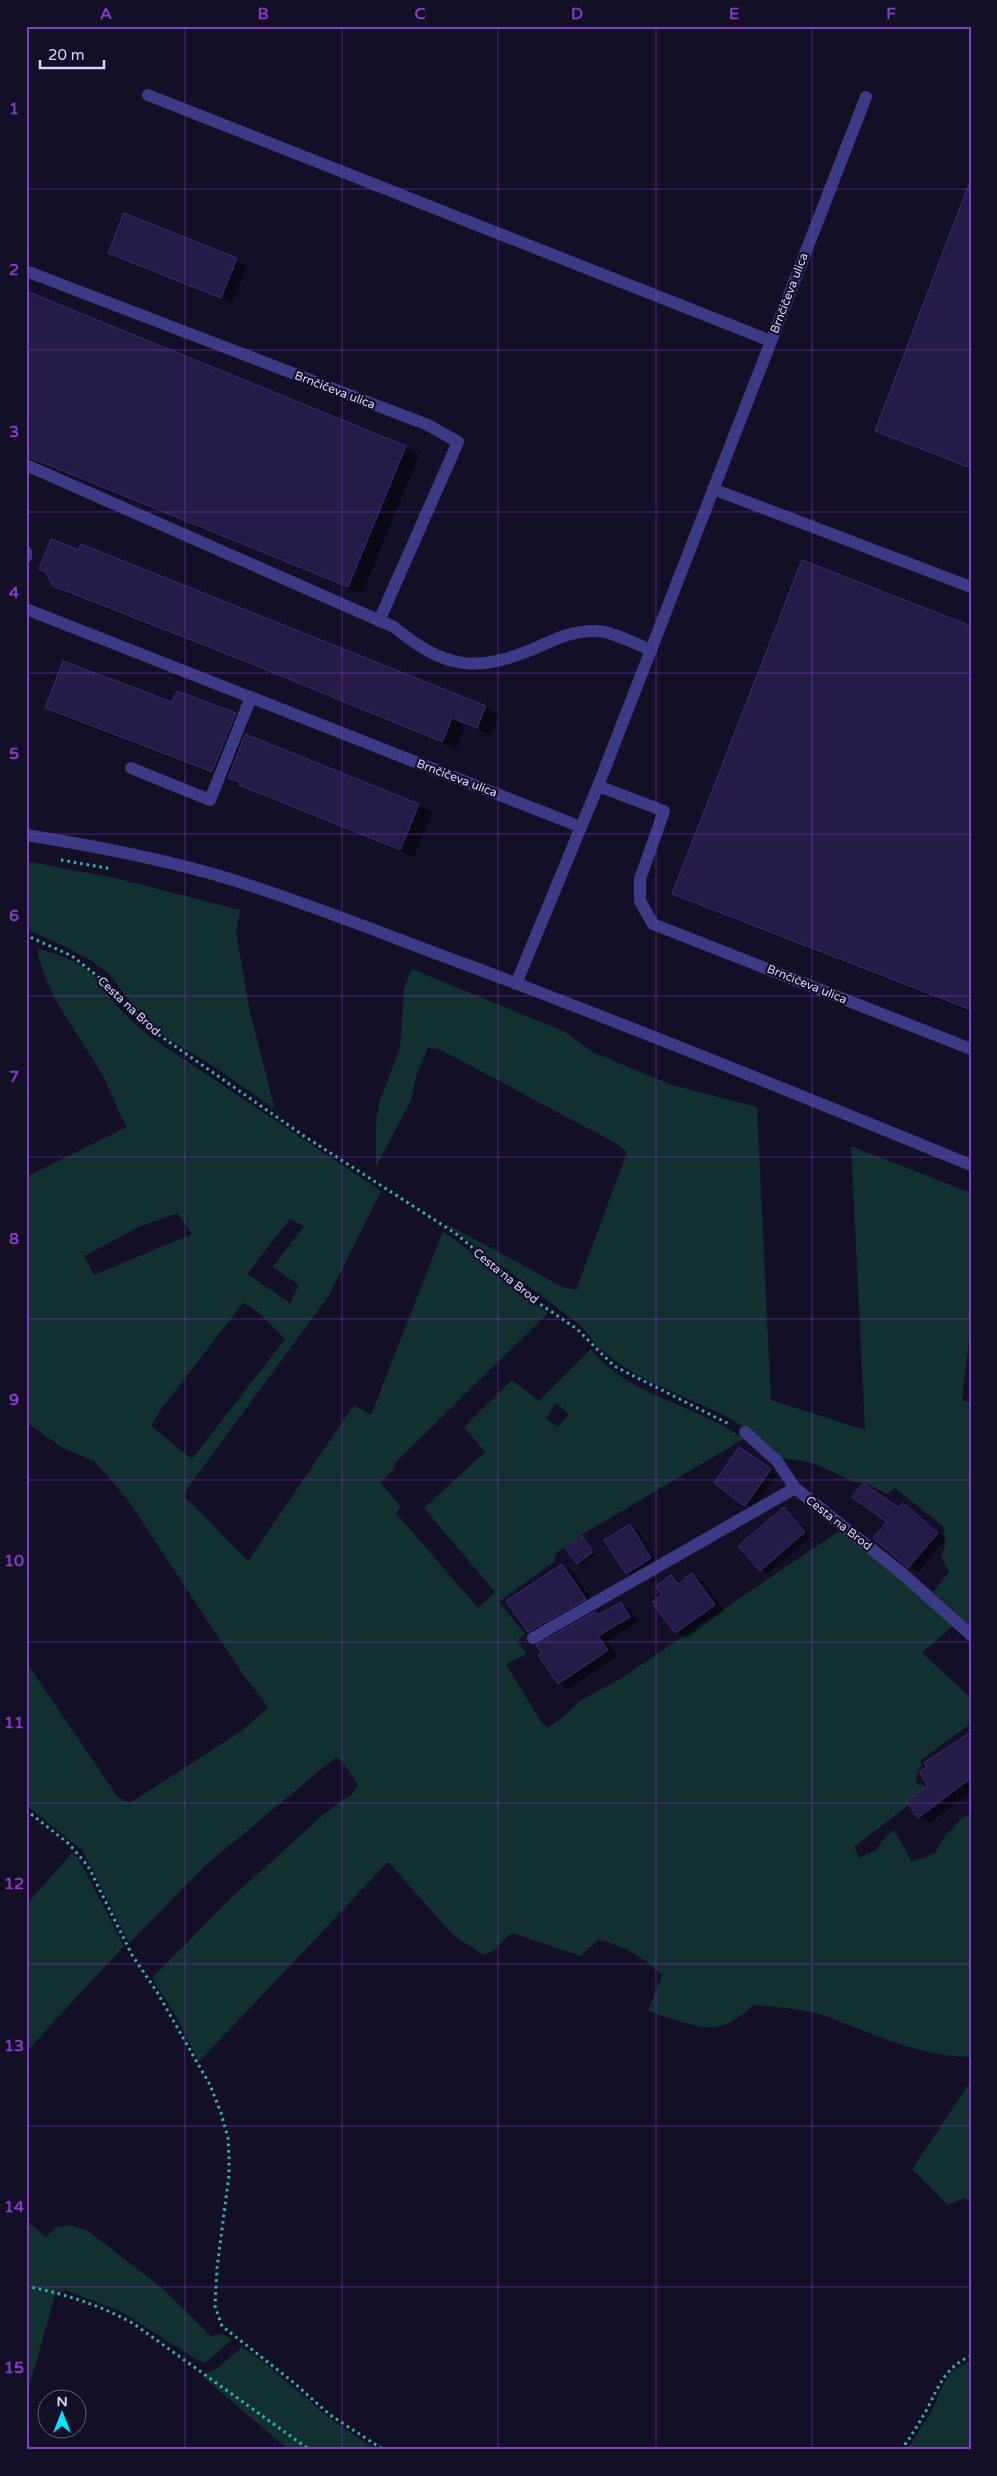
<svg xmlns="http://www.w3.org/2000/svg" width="997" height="2476" viewBox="0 0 997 2476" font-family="'Varela Round',sans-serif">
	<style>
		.green { fill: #12302f; fill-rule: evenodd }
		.shadow { fill: #0007 }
		.building { fill: #241b47; stroke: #3b2d73 }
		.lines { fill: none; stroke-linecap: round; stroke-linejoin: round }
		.path { stroke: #2fb8b0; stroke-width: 3; stroke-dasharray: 2.5 4; stroke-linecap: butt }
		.minor { stroke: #3d3a85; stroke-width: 12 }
		.grid { fill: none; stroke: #843dc5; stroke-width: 1; stroke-opacity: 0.55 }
		.labels { text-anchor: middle; stroke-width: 4.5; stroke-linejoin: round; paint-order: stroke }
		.street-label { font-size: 12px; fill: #d9d4ff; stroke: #130f26 }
		.neatline { fill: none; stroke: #843dc5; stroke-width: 2 }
		.grid-label { font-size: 16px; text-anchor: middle; font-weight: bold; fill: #843dc5 }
	</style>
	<rect width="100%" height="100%" fill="#130f26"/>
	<g class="green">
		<path d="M 26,861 L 115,878 L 240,910 L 236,932 L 250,1012 L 275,1109 L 213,1066 L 166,1037 L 134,1007 L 109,974 L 93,962 L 68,948 L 26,929 Z"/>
		<path d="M 37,948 C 53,953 70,958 84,968 C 97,976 103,989 112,1000 C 124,1014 138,1027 152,1038 L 381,1191 L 328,1297 L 190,1485 L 184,1496 L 248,1561 L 354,1405 L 371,1415 L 443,1231 C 479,1257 512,1287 548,1313 L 396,1462 L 393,1471 L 380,1482 L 401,1507 L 396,1513 L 478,1608 L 495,1592 L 424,1508 L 485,1452 L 464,1427 L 512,1380 L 539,1401 L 591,1349 C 628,1397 697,1404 744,1439 L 583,1534 L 556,1553 L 554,1562 L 499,1602 L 525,1634 L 517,1641 L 527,1654 L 506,1664 L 540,1720 L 547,1728 L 563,1717 L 580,1701 L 623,1677 L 839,1531 L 900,1576 L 954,1625 L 922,1653 L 971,1698 L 971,1723 L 920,1761 L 922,1765 L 917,1773 L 916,1783 L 931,1788 L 854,1847 L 860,1858 L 877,1849 L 882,1841 L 894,1830 L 912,1862 L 935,1853 L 945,1836 L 962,1818 L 971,1814 L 971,2057 C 918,2057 873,2033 825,2016 C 802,2008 776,2007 753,2005 C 742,2015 731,2025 716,2027 C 700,2030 664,2016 648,2011 L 662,1975 C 644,1958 623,1945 599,1940 L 580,1956 L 512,1933 C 501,1941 497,1951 484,1955 L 454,1936 L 388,1862 L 199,2062 L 177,2018 L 152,1978 L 232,1897 L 324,1814 L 352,1794 L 358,1785 L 342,1761 L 336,1757 L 206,1865 L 129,1943 L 83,1851 L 26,1805 L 26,1662 L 118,1797 L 130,1803 L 243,1730 L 268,1707 L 242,1673 L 128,1500 L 95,1462 L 63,1448 L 26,1422 L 26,1177 L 127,1127 C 117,1109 110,1089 100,1071 C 78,1033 44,993 37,948 ZM 177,1213 L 192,1234 L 94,1275 L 84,1256 L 139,1227 ZM 290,1219 L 304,1226 L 273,1267 L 299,1285 L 290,1303 L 247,1274 ZM 243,1303 L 257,1311 L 285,1339 L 192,1459 L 151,1426 L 162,1408 ZM 556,1403 L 569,1414 L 558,1427 L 546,1419 Z"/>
		<path d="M 412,969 L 565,1032 L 594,1053 L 672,1085 L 757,1107 L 771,1400 L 865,1430 L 851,1146 L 971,1193 L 971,1323 L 962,1400 L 971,1403 L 971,1627 L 933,1592 L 949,1572 L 941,1555 L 945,1546 L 944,1527 L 895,1488 L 887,1494 L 863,1482 L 857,1483 L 813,1463 L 782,1458 L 752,1432 L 724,1415 L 648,1381 L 621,1365 L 598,1347 L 580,1325 L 443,1222 L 563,1287 L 576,1290 L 627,1152 L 617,1144 L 441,1050 L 428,1048 L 417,1074 L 411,1100 L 376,1167 L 376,1122 L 380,1100 L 400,1048 L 404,988 Z"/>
		<path d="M 73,1852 L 82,1865 L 124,1946 L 26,2052 L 26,1905 Z"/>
		<path d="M 971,2081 L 971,2202 L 964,2198 L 948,2205 L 912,2169 Z"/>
		<path d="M 26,2220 L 46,2237 L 56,2227 L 71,2225 L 88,2231 L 162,2288 L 211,2336 L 223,2334 L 232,2340 L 205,2363 L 196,2359 L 120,2311 L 65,2290 L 55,2295 L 26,2398 Z"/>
		<path d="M 242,2347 L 266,2364 L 333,2421 L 377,2450 L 289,2450 L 202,2376 L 219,2367 Z"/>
		<path d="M 971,2361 L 971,2450 L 907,2450 C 914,2438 923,2426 930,2414 C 944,2389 940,2373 971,2361 Z"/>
	</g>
	<g class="shadow">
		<path d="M 971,184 L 971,468 L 876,431 Z"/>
		<path d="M 125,214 L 247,265 L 232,303 L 110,252 Z"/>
		<path d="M 26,292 L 405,447 L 419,455 L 362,594 L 26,457 Z"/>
		<path d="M 81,545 L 486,707 L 500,715 L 491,735 L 466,724 L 456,749 L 274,674 L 68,594 L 54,585 Z"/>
		<path d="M 971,627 L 971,1012 L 687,901 L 673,893 Z"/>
		<path d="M 173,704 L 235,714 L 249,722 L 244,734 L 418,805 L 432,813 L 414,857 L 254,792 L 227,776 L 226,779 L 60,716 L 46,708 Z"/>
		<path d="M 746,1452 L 777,1474 L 753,1509 L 715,1483 Z"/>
		<path d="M 863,1484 L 900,1509 L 903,1505 L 912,1510 L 946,1539 L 918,1572 L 909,1567 L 889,1522 Z"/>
		<path d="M 784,1509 L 790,1513 L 811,1536 L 767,1574 L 761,1570 Z"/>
		<path d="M 630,1525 L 637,1529 L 657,1562 L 633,1577 L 627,1573 Z"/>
		<path d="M 582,1537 L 596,1554 L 581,1565 L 578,1563 Z"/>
		<path d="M 562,1565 L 572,1571 L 595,1605 L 539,1637 L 528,1631 Z"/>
		<path d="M 692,1575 L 703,1581 L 724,1611 L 686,1638 L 676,1632 L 664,1595 L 671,1576 L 682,1582 Z"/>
		<path d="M 621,1603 L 630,1609 L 638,1622 L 607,1641 L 617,1656 L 568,1689 L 559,1683 L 543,1653 L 595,1614 L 599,1616 Z"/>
		<path d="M 971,1733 L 971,1792 L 929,1823 L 919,1817 L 930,1786 Z"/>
	</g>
	<g class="building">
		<path d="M 969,184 L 971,185 L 971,468 L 875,431 Z"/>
		<path d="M 124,213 L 237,258 L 221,298 L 108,253 Z"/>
		<path d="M 26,291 L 406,446 L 348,587 L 26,456 Z"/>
		<path d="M 51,539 L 79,550 L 81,544 L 486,706 L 477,728 L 452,718 L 442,742 L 259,667 L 53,586 L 46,572 L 39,569 Z"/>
		<path d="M 802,560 L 971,626 L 971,1010 L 672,894 Z"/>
		<path d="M 63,661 L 172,702 L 177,691 L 236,713 L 212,772 L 45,708 Z"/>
		<path d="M 245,734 L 419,804 L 400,850 L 239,785 L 240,782 L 228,778 Z"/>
		<path d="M 739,1447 L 771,1469 L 745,1506 L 714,1483 Z"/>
		<path d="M 863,1483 L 899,1508 L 903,1503 L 938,1533 L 908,1568 L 873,1538 L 887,1522 L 852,1497 Z"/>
		<path d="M 784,1507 L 805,1532 L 760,1571 L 738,1546 Z"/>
		<path d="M 630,1524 L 651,1558 L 626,1574 L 604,1540 Z"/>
		<path d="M 582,1536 L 593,1552 L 577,1564 L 565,1548 Z"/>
		<path d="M 562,1564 L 586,1599 L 528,1632 L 506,1601 Z"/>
		<path d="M 692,1573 L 715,1605 L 675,1633 L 652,1602 L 662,1595 L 656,1586 L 671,1575 L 678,1584 Z"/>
		<path d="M 621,1602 L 630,1617 L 598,1636 L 608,1650 L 558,1684 L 538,1655 L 542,1653 L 536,1645 L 595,1612 L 597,1615 Z"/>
		<path d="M 971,1732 L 971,1778 L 918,1818 L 906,1801 L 928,1786 L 919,1772 L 927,1767 L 924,1763 Z"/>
	</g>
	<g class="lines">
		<g class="path">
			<path d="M 61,860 L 112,869"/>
			<path d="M 26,933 L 32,938 L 72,956 L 105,982 L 149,1028 L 304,1136 L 455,1233 L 540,1304 L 577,1329 L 614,1366 L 731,1425"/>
			<path d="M 26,1810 L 68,1843 L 88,1866 L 132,1955 L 157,1992 L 210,2085 L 221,2113 L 228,2138 L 229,2158 L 229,2175 L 217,2268 L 215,2306 L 222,2326 L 293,2382 L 330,2415 L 384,2450"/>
			<path d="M 26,2286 C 65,2294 100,2305 134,2324 L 310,2450"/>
			<path d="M 901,2450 C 911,2437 919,2423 927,2409 C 939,2386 945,2367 971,2356"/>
		</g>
		<g class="minor">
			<path d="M 148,95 L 771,341"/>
			<path d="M 26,271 L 428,425 L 458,442 L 379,621"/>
			<path d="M 26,465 L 394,627 C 446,670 477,673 538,647 C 557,638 575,630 597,631 C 611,631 636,644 651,650"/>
			<path d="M 713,489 L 971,587"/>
			<path d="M 26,552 L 26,557"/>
			<path d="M 26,609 L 581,827"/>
			<path d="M 131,768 L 210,800 L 251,697"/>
			<path d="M 598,786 L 664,811 L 640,879 L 640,901 L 653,924 L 971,1049"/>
			<path d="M 26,835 C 95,846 166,859 233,880 C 313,905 391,937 470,966 C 638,1029 805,1097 971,1165"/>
			<path d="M 516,984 L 598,786 L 866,97"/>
			<path d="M 745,1432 L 777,1461 L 795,1488 L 904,1575 L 971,1635"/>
			<path d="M 533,1638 L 795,1488"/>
		</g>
	</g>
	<path class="grid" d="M 185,26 L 185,2450M 342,26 L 342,2450M 498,26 L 498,2450M 656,26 L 656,2450M 812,26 L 812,2450M 26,189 L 971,189M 26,350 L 971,350M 26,512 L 971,512M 26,673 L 971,673M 26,834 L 971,834M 26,996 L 971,996M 26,1157 L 971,1157M 26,1319 L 971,1319M 26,1480 L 971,1480M 26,1642 L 971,1642M 26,1803 L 971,1803M 26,1964 L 971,1964M 26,2126 L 971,2126M 26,2287 L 971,2287"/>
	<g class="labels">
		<g class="street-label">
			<text transform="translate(789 293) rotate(-69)" y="4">Brnčičeva ulica</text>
			<text transform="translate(335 390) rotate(21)" y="4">Brnčičeva ulica</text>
			<text transform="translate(457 778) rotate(21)" y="4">Brnčičeva ulica</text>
			<text transform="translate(807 984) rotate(22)" y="4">Brnčičeva ulica</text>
			<text transform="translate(129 1006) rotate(43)" y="4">Cesta na Brod</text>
			<text transform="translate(506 1276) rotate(39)" y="4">Cesta na Brod</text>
			<text transform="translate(839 1523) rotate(38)" y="4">Cesta na Brod</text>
		</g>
	</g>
	<rect width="997" height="2476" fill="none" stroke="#130f26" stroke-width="55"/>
	<g transform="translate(62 2414)"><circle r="24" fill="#130f26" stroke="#625e7d"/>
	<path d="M0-4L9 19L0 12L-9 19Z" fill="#00e5ff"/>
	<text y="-8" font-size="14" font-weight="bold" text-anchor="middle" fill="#d9d4ff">N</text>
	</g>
	<path d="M40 60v8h64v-8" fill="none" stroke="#d9d4ff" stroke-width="2.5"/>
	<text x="48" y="60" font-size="15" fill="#d9d4ff" stroke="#130f26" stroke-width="4" paint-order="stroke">20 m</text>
	<rect x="28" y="28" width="942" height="2420" class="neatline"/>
	<g class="grid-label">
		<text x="106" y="19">A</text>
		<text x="263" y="19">B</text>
		<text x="420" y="19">C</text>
		<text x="577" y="19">D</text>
		<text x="734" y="19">E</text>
		<text x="891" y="19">F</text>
		<text x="14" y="114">1</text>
		<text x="14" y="275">2</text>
		<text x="14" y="437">3</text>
		<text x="14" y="598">4</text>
		<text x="14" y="759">5</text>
		<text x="14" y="921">6</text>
		<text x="14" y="1082">7</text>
		<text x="14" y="1244">8</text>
		<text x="14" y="1405">9</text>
		<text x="14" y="1566">10</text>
		<text x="14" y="1728">11</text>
		<text x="14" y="1889">12</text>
		<text x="14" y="2051">13</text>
		<text x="14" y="2212">14</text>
		<text x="14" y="2373">15</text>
	</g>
</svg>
